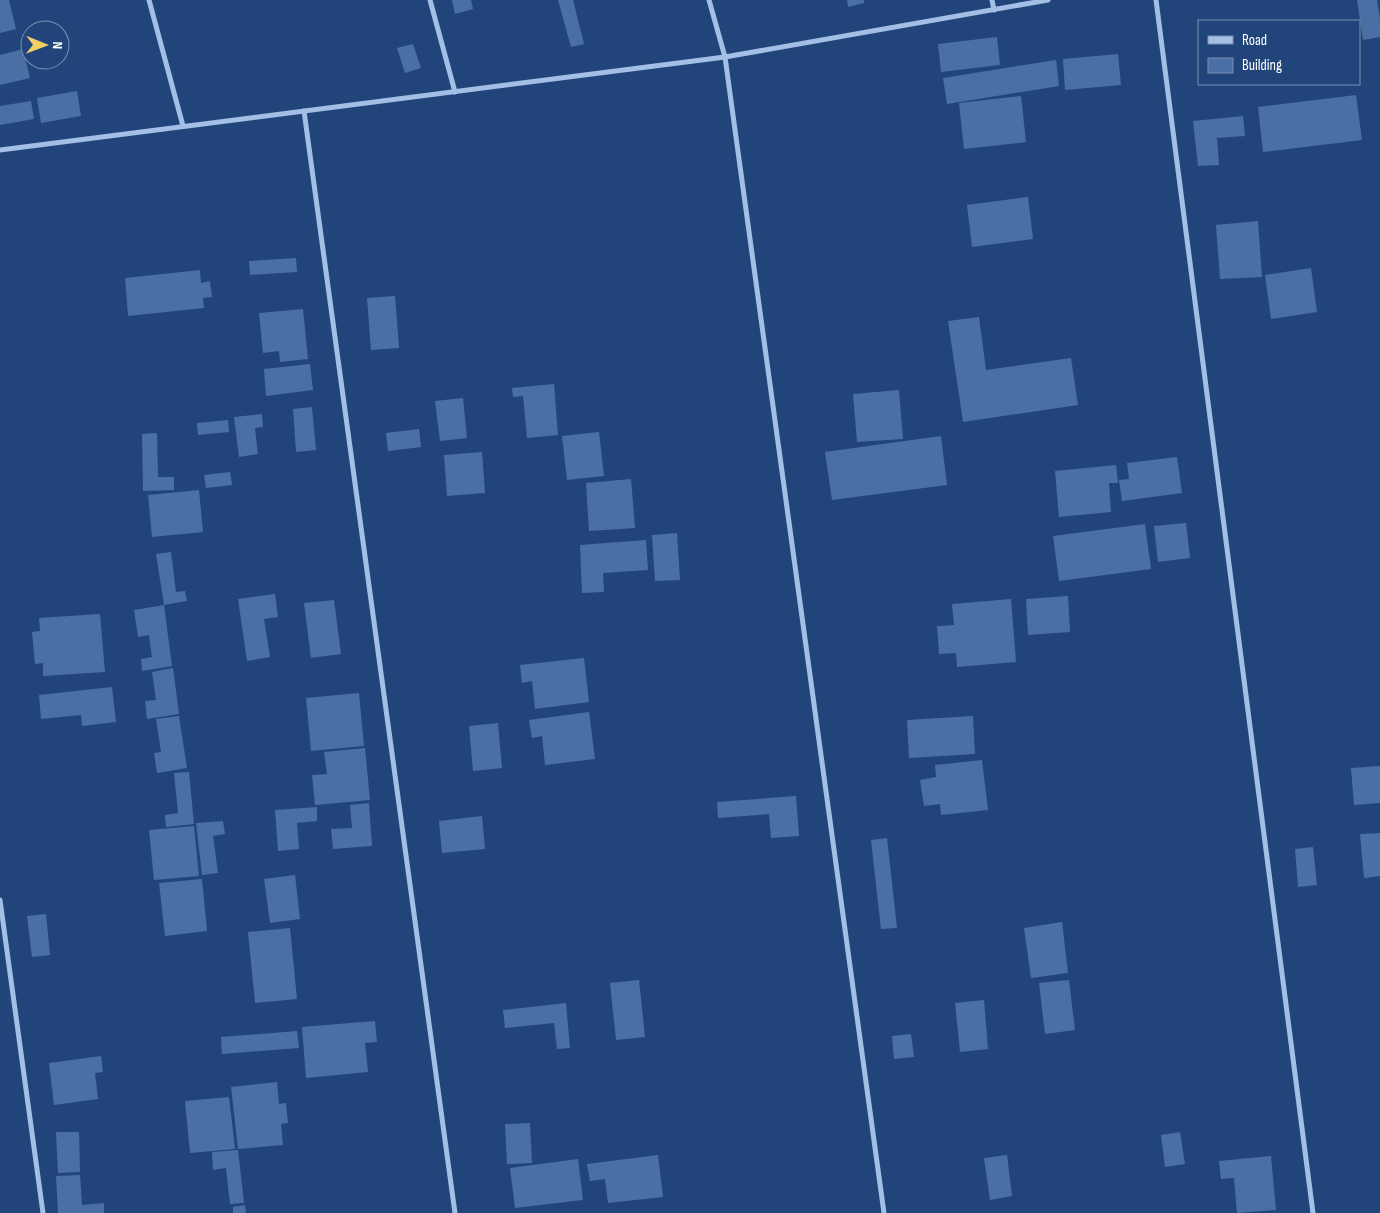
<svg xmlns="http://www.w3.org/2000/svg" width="1380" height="1213" viewBox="0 0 1380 1213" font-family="'Sofia Sans Condensed',sans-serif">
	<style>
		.building { fill: #4a6fa5 }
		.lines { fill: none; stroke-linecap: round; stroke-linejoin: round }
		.minor { stroke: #a4bfe6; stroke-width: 5 }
	</style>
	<rect width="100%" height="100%" fill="#21457b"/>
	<g class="building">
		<path d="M 0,0 L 9,0 L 16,29 L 0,33 Z"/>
		<path d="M 452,0 L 471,0 L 473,9 L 455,14 Z"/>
		<path d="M 558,0 L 573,0 L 584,44 L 571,47 Z"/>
		<path d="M 847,0 L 864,0 L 864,3 L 848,7 Z"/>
		<path d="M 1357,0 L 1377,0 L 1380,19 L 1380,37 L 1363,40 Z"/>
		<path d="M 997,37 L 1000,65 L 941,72 L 938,44 Z"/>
		<path d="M 413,44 L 421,68 L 405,73 L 397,48 Z"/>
		<path d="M 23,49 L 30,78 L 0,85 L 0,55 Z"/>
		<path d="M 1118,54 L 1121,85 L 1065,90 L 1063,59 Z"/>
		<path d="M 1056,60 L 1059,86 L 947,104 L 943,78 Z"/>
		<path d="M 77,91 L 81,116 L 41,123 L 37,98 Z"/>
		<path d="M 1356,95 L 1362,140 L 1263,152 L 1258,107 Z"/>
		<path d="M 1021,96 L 1026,142 L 964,149 L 959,103 Z"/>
		<path d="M 31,101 L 34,119 L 0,125 L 0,106 Z"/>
		<path d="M 1243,116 L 1245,136 L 1217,138 L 1219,165 L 1198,166 L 1193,121 Z"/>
		<path d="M 1028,197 L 1033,239 L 972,247 L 967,205 Z"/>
		<path d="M 1258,221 L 1262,277 L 1220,279 L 1216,225 Z"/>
		<path d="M 296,258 L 297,272 L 250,275 L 249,261 Z"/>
		<path d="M 1311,268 L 1317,312 L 1271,319 L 1265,275 Z"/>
		<path d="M 200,270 L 201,283 L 210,281 L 212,297 L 203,298 L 204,308 L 128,316 L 125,278 Z"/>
		<path d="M 395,296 L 399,348 L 371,350 L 367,298 Z"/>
		<path d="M 303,309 L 308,359 L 280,362 L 279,351 L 263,353 L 259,313 Z"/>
		<path d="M 979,317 L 986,370 L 1071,358 L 1078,405 L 963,422 L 948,321 Z"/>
		<path d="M 310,364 L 313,390 L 266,396 L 264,369 Z"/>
		<path d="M 554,384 L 558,435 L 527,438 L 523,396 L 513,397 L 512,388 Z"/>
		<path d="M 899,390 L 903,439 L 857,442 L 853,394 Z"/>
		<path d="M 463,398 L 467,438 L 440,441 L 435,401 Z"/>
		<path d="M 312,407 L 316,450 L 296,452 L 293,409 Z"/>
		<path d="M 262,414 L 263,427 L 255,428 L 258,454 L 239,457 L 234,417 Z"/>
		<path d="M 228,420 L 229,432 L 198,435 L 197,423 Z"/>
		<path d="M 419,429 L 421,447 L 388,451 L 386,433 Z"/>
		<path d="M 599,432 L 604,476 L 567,480 L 562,436 Z"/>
		<path d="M 157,433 L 158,477 L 174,477 L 174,490 L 143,491 L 142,434 Z"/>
		<path d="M 941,436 L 947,485 L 832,500 L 825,452 Z"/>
		<path d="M 482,452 L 485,493 L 447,496 L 444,455 Z"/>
		<path d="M 1177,457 L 1182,493 L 1122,501 L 1119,480 L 1129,479 L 1127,463 Z"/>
		<path d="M 1116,465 L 1118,483 L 1109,483 L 1111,512 L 1059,517 L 1055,471 Z"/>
		<path d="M 230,472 L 232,485 L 206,488 L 204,475 Z"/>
		<path d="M 631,479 L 635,528 L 589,531 L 586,483 Z"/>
		<path d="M 199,490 L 203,532 L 152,537 L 148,495 Z"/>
		<path d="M 1186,523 L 1190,558 L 1158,562 L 1154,526 Z"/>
		<path d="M 1145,524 L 1151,569 L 1059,581 L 1053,536 Z"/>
		<path d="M 677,533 L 680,580 L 655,581 L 652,535 Z"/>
		<path d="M 646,540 L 648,570 L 603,573 L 604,592 L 582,593 L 580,545 Z"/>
		<path d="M 171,552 L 176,592 L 185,591 L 187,601 L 164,605 L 156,554 Z"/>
		<path d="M 275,594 L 278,617 L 264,619 L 270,657 L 247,661 L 238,599 Z"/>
		<path d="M 1068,596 L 1070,632 L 1028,635 L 1026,599 Z"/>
		<path d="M 1011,599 L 1016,662 L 957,667 L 956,653 L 939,654 L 937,626 L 954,625 L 952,604 Z"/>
		<path d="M 334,600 L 341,654 L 311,658 L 304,603 Z"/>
		<path d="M 164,605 L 172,666 L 142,671 L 141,659 L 152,657 L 149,635 L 138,637 L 134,610 Z"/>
		<path d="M 100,614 L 105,672 L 43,676 L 43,663 L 35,664 L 32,632 L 40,631 L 39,618 Z"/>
		<path d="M 584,658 L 589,702 L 535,709 L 532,681 L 522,683 L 520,665 Z"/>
		<path d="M 173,668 L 179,714 L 147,719 L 145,701 L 156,700 L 152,672 Z"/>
		<path d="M 112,687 L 116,722 L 82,726 L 81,715 L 41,719 L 39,695 Z"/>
		<path d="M 359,693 L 364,746 L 311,751 L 306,698 Z"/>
		<path d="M 589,712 L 595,759 L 545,765 L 542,736 L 532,738 L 529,720 Z"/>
		<path d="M 179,716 L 187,768 L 157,773 L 154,753 L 161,752 L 156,719 Z"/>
		<path d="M 973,716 L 975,754 L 909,758 L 907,720 Z"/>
		<path d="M 498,723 L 502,768 L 473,771 L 469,726 Z"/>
		<path d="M 365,748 L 370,800 L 315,805 L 312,775 L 327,774 L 324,752 Z"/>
		<path d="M 982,760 L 988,810 L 941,815 L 940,804 L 924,806 L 920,780 L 936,777 L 935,765 Z"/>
		<path d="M 1380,766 L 1380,803 L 1354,805 L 1351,768 Z"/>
		<path d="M 189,772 L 194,824 L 166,827 L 165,815 L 178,813 L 174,773 Z"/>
		<path d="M 796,796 L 799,836 L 771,838 L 769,814 L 718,818 L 717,802 Z"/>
		<path d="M 369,803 L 372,846 L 333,849 L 331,829 L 352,828 L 350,805 Z"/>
		<path d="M 317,807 L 317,821 L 297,823 L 299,849 L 278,851 L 275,810 Z"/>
		<path d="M 482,816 L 485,849 L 442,853 L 439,821 Z"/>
		<path d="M 223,821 L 225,834 L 213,836 L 218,873 L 202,875 L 196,823 Z"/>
		<path d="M 194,826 L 199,876 L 154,880 L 149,830 Z"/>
		<path d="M 1380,833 L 1380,876 L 1364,878 L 1360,834 Z"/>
		<path d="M 887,838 L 897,928 L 881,929 L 871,840 Z"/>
		<path d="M 1313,847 L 1317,885 L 1298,887 L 1295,849 Z"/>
		<path d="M 295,875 L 300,919 L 270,923 L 264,879 Z"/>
		<path d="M 202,879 L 207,931 L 165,936 L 159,883 Z"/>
		<path d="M 46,914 L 50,955 L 32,957 L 27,916 Z"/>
		<path d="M 1062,922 L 1068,973 L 1031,978 L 1024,928 Z"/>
		<path d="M 290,928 L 297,999 L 255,1003 L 248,932 Z"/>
		<path d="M 639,980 L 645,1037 L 616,1040 L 610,983 Z"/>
		<path d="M 1069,980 L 1075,1030 L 1045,1034 L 1039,983 Z"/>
		<path d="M 984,1000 L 988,1049 L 960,1052 L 955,1003 Z"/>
		<path d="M 566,1003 L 570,1048 L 557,1049 L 554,1023 L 505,1028 L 503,1010 Z"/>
		<path d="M 375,1021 L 377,1042 L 365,1043 L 368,1072 L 306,1078 L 302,1027 Z"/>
		<path d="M 297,1031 L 299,1048 L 222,1054 L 221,1037 Z"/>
		<path d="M 911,1034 L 914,1057 L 894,1059 L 892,1036 Z"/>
		<path d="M 101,1056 L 103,1072 L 95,1073 L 98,1099 L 54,1105 L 49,1063 Z"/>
		<path d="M 277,1082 L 279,1104 L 286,1103 L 288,1123 L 281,1124 L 283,1145 L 238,1149 L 231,1087 Z"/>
		<path d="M 229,1097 L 235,1149 L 190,1153 L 185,1101 Z"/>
		<path d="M 530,1123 L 532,1163 L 507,1164 L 505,1124 Z"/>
		<path d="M 56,1132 L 79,1132 L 80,1172 L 58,1173 Z"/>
		<path d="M 1180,1132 L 1185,1164 L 1165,1167 L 1161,1135 Z"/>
		<path d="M 238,1150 L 244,1203 L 230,1204 L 226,1168 L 213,1170 L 212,1152 Z"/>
		<path d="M 658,1155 L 663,1197 L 608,1203 L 605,1179 L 590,1181 L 587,1164 Z"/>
		<path d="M 1007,1155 L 1012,1196 L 990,1200 L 984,1158 Z"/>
		<path d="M 1271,1156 L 1276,1210 L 1237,1213 L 1234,1178 L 1221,1179 L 1219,1161 Z"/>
		<path d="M 578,1159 L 583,1200 L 515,1208 L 510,1168 Z"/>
		<path d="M 80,1175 L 82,1205 L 104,1203 L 104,1213 L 58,1213 L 56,1176 Z"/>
		<path d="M 245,1205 L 246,1213 L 233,1213 L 233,1207 Z"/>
	</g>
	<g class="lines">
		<g class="minor">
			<path d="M 149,0 L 183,126"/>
			<path d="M 430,0 L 455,92"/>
			<path d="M 709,0 L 725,57 L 884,1213"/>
			<path d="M 992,0 L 994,10"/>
			<path d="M 1156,0 L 1313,1213"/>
			<path d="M 304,111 L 455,1213"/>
			<path d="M 0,150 L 725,57 L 1048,0"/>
			<path d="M 0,900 L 43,1213"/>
		</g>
	</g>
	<rect x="1198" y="20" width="162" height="65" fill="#21457b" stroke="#7a8fb0"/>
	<rect x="1208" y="36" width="25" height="8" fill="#a4bfe6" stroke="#7a8fb0"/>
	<text x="1242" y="45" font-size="15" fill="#ffffff">Road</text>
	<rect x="1208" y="58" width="25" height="15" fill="#4a6fa5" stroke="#7a8fb0"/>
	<text x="1242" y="70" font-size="15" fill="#ffffff">Building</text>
	<g transform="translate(45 45) rotate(91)"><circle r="24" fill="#21457b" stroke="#7a8fb0"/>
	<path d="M0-4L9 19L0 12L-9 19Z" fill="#f2cf65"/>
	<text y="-8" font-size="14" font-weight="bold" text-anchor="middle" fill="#ffffff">N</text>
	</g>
</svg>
